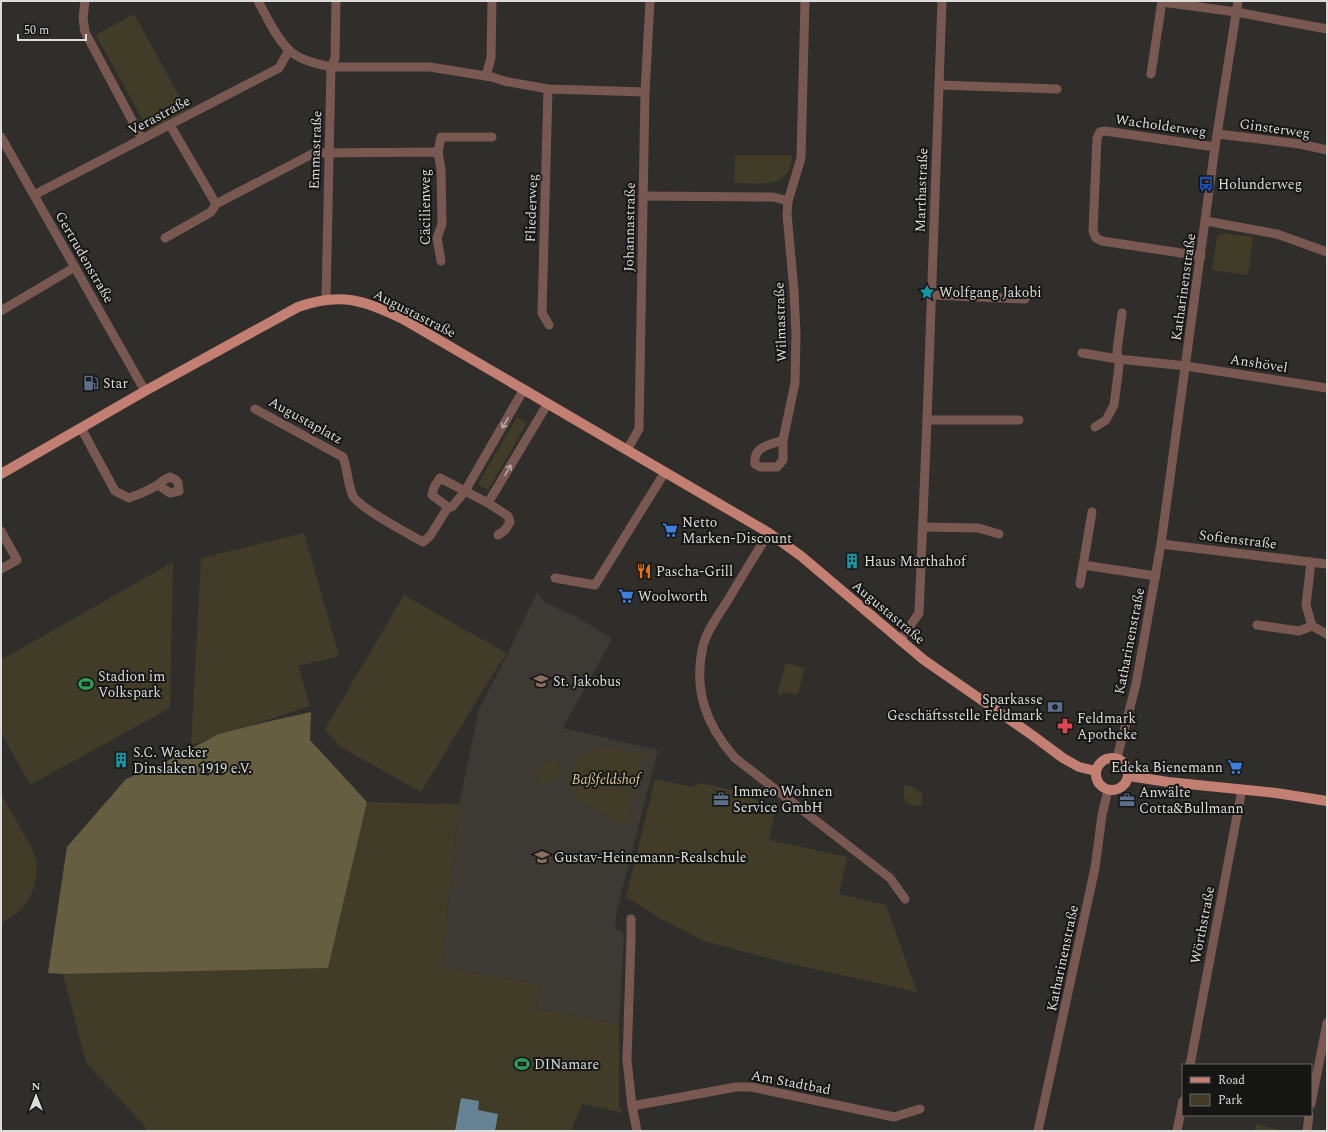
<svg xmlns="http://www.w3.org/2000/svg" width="1328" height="1132" viewBox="0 0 1328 1132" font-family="Spectral,serif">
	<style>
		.built { fill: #3c3a32 }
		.green { fill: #413c28 }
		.forest { fill: #655e41 }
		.water { fill: #668395 }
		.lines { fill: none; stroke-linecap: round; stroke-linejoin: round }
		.minor { stroke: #7a5852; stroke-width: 9 }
		.major { stroke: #c47f73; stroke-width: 10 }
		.oneway { stroke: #b5a7a4 }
		.labels { text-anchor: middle; stroke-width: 4; stroke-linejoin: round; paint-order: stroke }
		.street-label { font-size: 14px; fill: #dcdcda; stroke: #161615 }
		.poi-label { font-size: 14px; fill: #dcdcda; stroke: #161615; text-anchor: start }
		.park-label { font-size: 14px; font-style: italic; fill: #d6c892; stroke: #161615 }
	</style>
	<rect width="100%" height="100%" fill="#2f2e2b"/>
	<path class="built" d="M 537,592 L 545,603 L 576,616 L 612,639 L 563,728 L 658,750 L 617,910 L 615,929 L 622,931 L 624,937 L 619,1024 L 536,1009 L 539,984 L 441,967 L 459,804 L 479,709 L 508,653 Z"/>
	<g class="green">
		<path d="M 134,14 L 187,110 L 149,131 L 96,35 Z"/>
		<path d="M 735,155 L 792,155 C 792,190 759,183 734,183 Z"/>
		<path d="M 1222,233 L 1253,237 L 1248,275 L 1212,270 L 1217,236 Z"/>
		<path d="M 517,417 L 527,423 L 488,490 L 478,484 Z"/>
		<path d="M 304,533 L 339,656 L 298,666 L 310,706 L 191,745 L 201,558 Z"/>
		<path d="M 173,562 L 170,708 L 30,785 L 1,733 L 1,660 Z"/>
		<path d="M 404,595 L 506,653 L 421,792 L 339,746 L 325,729 Z"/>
		<path d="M 786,663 L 804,668 L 798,695 L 783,692 L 781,695 L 777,694 Z"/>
		<path d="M 601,748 L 617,749 L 644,754 L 625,827 L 578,799 C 567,792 568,772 576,762 C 582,754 592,751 601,748 Z"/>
		<path d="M 554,758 L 563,770 L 543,786 L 534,774 Z"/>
		<path d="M 655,779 L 692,787 L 700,783 L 744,793 L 775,811 L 769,840 L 847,857 L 839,894 L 886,905 L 917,992 L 783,962 L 704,941 L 661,919 L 626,897 Z"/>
		<path d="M 904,785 L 911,786 L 922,793 L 922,805 L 917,806 L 906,803 L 904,796 Z"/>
		<path d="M 1,794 C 9,807 16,821 24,834 C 27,840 32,846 34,853 C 43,881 28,912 1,923 Z"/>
		<path d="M 367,802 L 459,804 L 441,967 L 539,984 L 536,1009 L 619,1024 L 619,1106 L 624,1113 L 582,1104 L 571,1131 L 147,1131 L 144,1125 L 86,1063 L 63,974 L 328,968 Z"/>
		<path d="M 1256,1124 L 1283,1131 L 1255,1131 Z"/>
	</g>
	<path class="forest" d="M 311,712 L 310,740 L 367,802 L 328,968 L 63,974 L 48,973 L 67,847 L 126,779 L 167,761 L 219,734 L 266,722 Z"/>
	<path class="water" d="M 461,1098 L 479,1101 L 478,1110 L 498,1114 L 495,1131 L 455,1131 Z"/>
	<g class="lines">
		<g class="minor">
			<path d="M 85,1 L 83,18 L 85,32 L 142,139"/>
			<path d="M 258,1 C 267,17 275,36 288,49 C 298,60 318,64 331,67 L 430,67 L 492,77 L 504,81 L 548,89 L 645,92"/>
			<path d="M 1162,2 L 1236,12 L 1327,29"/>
			<path d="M 1151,74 L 1162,1"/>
			<path d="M 486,76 L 491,58 L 492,1"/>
			<path d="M 939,85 L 1057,89"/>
			<path d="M 548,89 L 542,313 L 549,325"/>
			<path d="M 170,125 L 216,204 L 314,153 L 438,152 L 441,169 L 442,224 L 437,238 L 441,261"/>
			<path d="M 1218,134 L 1300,144 L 1327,150"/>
			<path d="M 1,137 L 145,391"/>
			<path d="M 438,152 L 441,137 L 492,137"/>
			<path d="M 34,195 L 279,68 L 289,50"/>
			<path d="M 643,196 L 773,197 L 788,201"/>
			<path d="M 1206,221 L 1277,234 L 1327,252"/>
			<path d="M 165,238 L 211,212 L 216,204"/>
			<path d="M 1201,256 L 1102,241 L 1096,238 L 1093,231 L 1097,138 L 1100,132 L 1105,131 L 1215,147"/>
			<path d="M 932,295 L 1025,299"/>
			<path d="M 326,300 L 331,67 L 335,58 L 336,1"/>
			<path d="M 1,311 L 75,267"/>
			<path d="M 1082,353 L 1118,359 L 1186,366 L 1327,388"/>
			<path d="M 255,409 L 343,457 C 348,470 347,483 353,496 C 361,509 407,533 423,542 L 430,536 L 448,507 L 452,507 L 465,491 L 524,389"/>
			<path d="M 927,420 L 1019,420"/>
			<path d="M 1095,427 L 1106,420 L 1114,405 L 1119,366 L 1117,351 L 1122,313"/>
			<path d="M 81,428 L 115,491 L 129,498 C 138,495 147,491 156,486 C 161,483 164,479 170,477 L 176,480 L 178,483 L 179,491 L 170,493 L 158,485"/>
			<path d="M 783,440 C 770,445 753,446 755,464 L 760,467 L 777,467 L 783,460 L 783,440 L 795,383 L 796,334 L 794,291 L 787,214 L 788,201 L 801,158 L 805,1"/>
			<path d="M 627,450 L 639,429 L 645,92 L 650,1"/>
			<path d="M 488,503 L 548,403"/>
			<path d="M 448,507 L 432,495 L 434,487 L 440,478 L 488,503 L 508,516 L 510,522 L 505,530 L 498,535"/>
			<path d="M 923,527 L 978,528 L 999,534"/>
			<path d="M 1,531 L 17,560 L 1,569"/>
			<path d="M 769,533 C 755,555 741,578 728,600 C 719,614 707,630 703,646 C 693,690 706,725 735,758 L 890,878 L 905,899"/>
			<path d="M 1161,544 L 1327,564"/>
			<path d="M 1311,562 L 1306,605 L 1312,626 L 1327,634"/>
			<path d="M 1083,565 L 1156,576"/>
			<path d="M 555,578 L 595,585 L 665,472"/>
			<path d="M 1080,584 L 1092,512"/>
			<path d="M 1257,625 L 1299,631 L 1312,626"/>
			<path d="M 900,641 L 919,613 L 927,420 L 942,1"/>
			<path d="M 1117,758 L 1136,684 L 1161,544 L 1215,147 L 1238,1"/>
			<path d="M 631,919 L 631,938 L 627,1060 L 632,1106 L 637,1131"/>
			<path d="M 1190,1065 L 1242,789"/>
			<path d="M 1311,1104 L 1327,1023"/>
			<path d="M 632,1106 L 736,1087 L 751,1087 L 894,1117 L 920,1109"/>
			<path d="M 1038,1131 L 1095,868 L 1102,815 L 1108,790"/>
			<path d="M 1177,1131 L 1183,1101"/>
			<path d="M 1307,1131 L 1309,1115"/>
		</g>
		<g class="major">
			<path d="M 1,474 L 145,391 L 298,307 C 341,292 364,300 403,319 L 769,533 L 801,556 L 924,660 L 1032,735 L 1063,758 L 1079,767 L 1096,771"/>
			<circle cx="1112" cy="774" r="16"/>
			<path d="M 1129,776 L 1168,782 L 1276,793 L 1327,801"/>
		</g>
	</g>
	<defs><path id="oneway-shaft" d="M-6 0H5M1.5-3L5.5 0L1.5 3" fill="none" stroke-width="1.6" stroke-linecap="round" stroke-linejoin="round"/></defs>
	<g class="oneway">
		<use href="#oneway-shaft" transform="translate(505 423) rotate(120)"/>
		<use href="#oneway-shaft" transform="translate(508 470) rotate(-59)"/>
	</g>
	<defs>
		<g id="bus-bare" transform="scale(1.2)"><path d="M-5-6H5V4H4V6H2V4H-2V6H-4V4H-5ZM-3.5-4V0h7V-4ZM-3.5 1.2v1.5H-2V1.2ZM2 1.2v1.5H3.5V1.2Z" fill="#1a4fb4" stroke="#161615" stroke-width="2.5" paint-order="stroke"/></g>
		<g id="sight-bare" transform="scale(1.2)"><path d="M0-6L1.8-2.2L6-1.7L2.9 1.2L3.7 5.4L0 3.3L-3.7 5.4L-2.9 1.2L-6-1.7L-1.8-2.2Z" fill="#0f9aa8" stroke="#161615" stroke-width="2.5" paint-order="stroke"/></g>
		<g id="fuel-bare" transform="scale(1.2)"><path d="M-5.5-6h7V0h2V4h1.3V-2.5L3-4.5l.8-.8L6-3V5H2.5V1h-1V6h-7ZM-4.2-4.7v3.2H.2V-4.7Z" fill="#5c6f8a" stroke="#161615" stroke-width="2.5" paint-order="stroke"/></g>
		<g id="supermarket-bare" transform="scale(1.2)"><path d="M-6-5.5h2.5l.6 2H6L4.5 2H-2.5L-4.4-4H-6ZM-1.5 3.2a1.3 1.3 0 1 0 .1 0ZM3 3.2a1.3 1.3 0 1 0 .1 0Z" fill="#3f7fe0" stroke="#161615" stroke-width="2.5" paint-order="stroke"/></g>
		<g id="building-bare" transform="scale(1.2)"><path d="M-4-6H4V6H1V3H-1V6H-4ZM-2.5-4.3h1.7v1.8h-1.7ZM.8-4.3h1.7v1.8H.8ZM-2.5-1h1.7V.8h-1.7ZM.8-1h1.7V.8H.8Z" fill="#0f9aa8" stroke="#161615" stroke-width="2.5" paint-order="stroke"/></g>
		<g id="restaurant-bare" transform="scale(1.2)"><path d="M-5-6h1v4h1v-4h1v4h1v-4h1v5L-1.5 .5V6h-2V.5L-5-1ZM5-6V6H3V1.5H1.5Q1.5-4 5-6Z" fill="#e8710a" stroke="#161615" stroke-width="2.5" paint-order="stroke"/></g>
		<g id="school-bare" transform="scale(1.2)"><path d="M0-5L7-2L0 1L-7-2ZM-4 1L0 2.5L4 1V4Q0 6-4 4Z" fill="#8d6e63" stroke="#161615" stroke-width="2.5" paint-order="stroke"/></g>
		<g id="stadium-bare" transform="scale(1.2)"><path d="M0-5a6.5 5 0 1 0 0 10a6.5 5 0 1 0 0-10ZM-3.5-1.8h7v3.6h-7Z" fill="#2e9e5b" stroke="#161615" stroke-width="2.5" paint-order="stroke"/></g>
		<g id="bank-bare" transform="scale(1.2)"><path d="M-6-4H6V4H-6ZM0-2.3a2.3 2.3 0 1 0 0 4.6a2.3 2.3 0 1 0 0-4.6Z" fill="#5c6f8a" stroke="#161615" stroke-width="2.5" paint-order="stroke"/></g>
		<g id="pharmacy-bare" transform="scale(1.2)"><path d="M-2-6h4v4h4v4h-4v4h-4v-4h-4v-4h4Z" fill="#e0444e" stroke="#161615" stroke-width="2.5" paint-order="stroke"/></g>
		<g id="office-bare" transform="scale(1.2)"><path d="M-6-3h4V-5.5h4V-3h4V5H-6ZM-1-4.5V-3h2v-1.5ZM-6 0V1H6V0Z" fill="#5c6f8a" stroke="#161615" stroke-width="2.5" paint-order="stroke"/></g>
	</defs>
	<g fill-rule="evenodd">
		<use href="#bus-bare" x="1206" y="184"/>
		<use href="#sight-bare" x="927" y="292"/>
		<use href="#fuel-bare" x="91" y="383"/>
		<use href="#supermarket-bare" x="670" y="530"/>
		<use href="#building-bare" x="852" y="561"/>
		<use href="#restaurant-bare" x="644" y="571"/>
		<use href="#supermarket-bare" x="626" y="596"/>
		<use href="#school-bare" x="541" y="681"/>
		<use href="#stadium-bare" x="86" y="684"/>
		<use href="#bank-bare" x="1055" y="707"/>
		<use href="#pharmacy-bare" x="1065" y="726"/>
		<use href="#building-bare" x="121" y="760"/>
		<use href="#supermarket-bare" x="1235" y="767"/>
		<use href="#office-bare" x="721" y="799"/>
		<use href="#office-bare" x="1127" y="800"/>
		<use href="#school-bare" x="542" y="857"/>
		<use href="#stadium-bare" x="522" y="1064"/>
	</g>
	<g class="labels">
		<g class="street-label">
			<text transform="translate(159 115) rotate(-28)" y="5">Verastraße</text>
			<text transform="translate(1161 125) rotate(8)" y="5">Wacholderweg</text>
			<text transform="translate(1275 128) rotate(8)" y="5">Ginsterweg</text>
			<text transform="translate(315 150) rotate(-88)" y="5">Emmastraße</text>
			<text transform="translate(921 190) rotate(-88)" y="5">Marthastraße</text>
			<text transform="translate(425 207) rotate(-90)" y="5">Cäcilienweg</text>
			<text transform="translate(531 208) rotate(-88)" y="5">Fliederweg</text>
			<text transform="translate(629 227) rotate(-89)" y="5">Johannastraße</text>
			<text transform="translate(85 257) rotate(60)" y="5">Gertrudenstraße</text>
			<text transform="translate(1183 287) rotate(-82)" y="5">Katharinenstraße</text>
			<text transform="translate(415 313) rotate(27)" y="5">Augustastraße</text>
			<text transform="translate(780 322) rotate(-92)" y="5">Wilmastraße</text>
			<text transform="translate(1259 363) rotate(9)" y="5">Anshövel</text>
			<text transform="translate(306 420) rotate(29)" y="5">Augustaplatz</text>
			<text transform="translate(1238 539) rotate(7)" y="5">Sofienstraße</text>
			<text transform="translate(889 612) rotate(40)" y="5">Augustastraße</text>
			<text transform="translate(1129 641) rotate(-79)" y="5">Katharinenstraße</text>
			<text transform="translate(1202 925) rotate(-79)" y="5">Wörthstraße</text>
			<text transform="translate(1062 958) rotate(-78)" y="5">Katharinenstraße</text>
			<text transform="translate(791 1082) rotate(11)" y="5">Am Stadtbad</text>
		</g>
		<g class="poi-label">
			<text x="1218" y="189">Holunderweg</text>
			<text x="939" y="297">Wolfgang Jakobi</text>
			<text x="103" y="388">Star</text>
			<text x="682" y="527">Netto<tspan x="682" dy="16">Marken-Discount</tspan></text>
			<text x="864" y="566">Haus Marthahof</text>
			<text x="656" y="576">Pascha-Grill</text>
			<text x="638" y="601">Woolworth</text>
			<text x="98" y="681">Stadion im<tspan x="98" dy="16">Volkspark</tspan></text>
			<text x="553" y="686">St. Jakobus</text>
			<text x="1043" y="704" text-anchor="end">Sparkasse<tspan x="1043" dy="16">Geschäftsstelle Feldmark</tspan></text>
			<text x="1077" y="723">Feldmark<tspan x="1077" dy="16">Apotheke</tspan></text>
			<text x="133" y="757">S.C. Wacker<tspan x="133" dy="16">Dinslaken 1919 e.V.</tspan></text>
			<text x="1223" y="772" text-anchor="end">Edeka Bienemann</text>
			<text x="733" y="796">Immeo Wohnen<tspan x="733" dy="16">Service GmbH</tspan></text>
			<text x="1139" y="797">Anwälte<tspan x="1139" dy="16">Cotta&amp;Bullmann</tspan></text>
			<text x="554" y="862">Gustav-Heinemann-Realschule</text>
			<text x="534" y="1069">DINamare</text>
		</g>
		<g class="park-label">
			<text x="606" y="784">Baßfeldshof</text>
		</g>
	</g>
	<rect width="1328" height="1132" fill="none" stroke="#dcdcda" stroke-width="4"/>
	<rect x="1182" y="1064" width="130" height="52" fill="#161615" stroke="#656564"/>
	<rect x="1190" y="1077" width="20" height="6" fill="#c47f73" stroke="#656564"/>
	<text x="1218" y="1084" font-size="12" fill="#dcdcda">Road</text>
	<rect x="1190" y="1094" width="20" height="12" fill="#413c28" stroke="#656564"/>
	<text x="1218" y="1104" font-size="12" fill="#dcdcda">Park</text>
	<g transform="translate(36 1096)" stroke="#161615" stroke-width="3" paint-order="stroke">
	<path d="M0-3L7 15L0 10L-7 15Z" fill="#dcdcda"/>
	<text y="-6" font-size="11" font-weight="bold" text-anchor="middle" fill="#dcdcda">N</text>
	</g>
	<path d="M18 34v6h68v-6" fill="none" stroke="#dcdcda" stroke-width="2"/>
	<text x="24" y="34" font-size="12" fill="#dcdcda" stroke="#161615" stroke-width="3" paint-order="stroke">50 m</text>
</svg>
